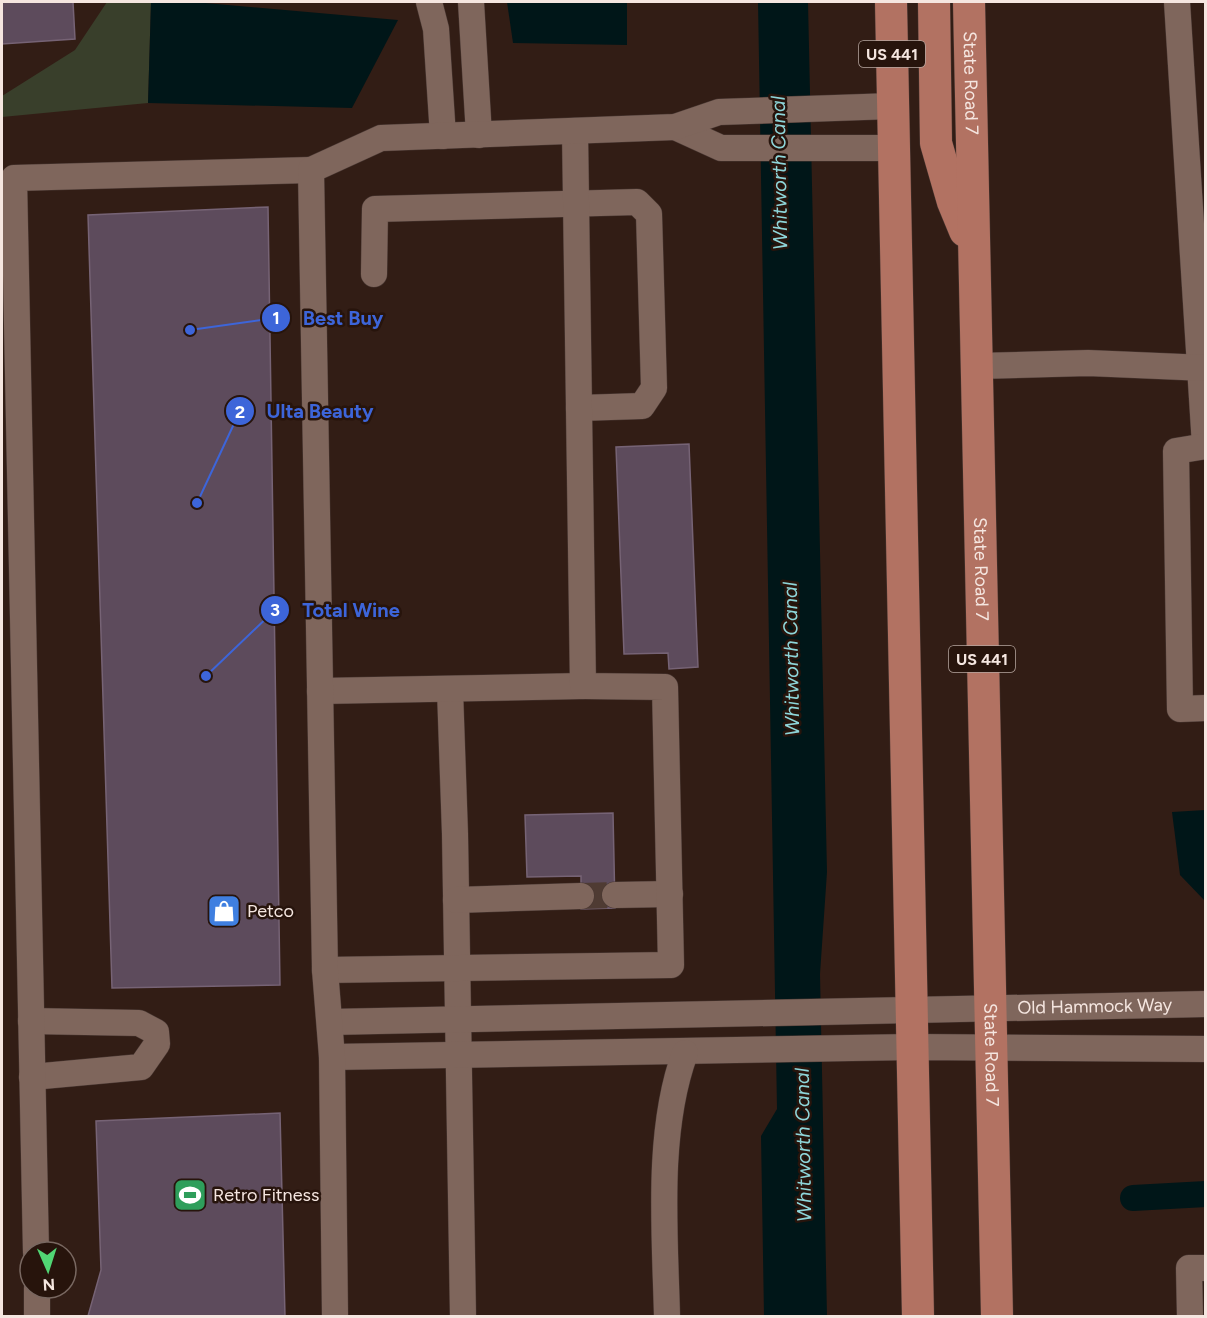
<svg xmlns="http://www.w3.org/2000/svg" width="1207" height="1318" viewBox="0 0 1207 1318" font-family="Figtree,sans-serif">
	<style>
		.green { fill: #393f2b }
		.water { fill: #001618 }
		.lines { fill: none; stroke-linecap: round; stroke-linejoin: round }
		.canal { stroke: #001618; stroke-width: 26 }
		.building { fill: #5d4b5c; stroke: #766375; stroke-width: 1.5 }
		.minor-tunnel { stroke: #4f3b33; stroke-width: 26; stroke-dasharray: 26 13; stroke-linecap: butt }
		.minor-casing { stroke: #493833; stroke-width: 27 }
		.major-casing { stroke: #493833; stroke-width: 33 }
		.minor { stroke: #7f665c; stroke-width: 26 }
		.major { stroke: #b27262; stroke-width: 32 }
		.labels { text-anchor: middle; stroke-width: 5; stroke-linejoin: round; paint-order: stroke }
		.shield { fill: #27140c; stroke: #b7a7a0; stroke-width: 1.5 }
		.shield-label { font-size: 16px; font-weight: bold; fill: #f5e6e0 }
		.street-label { font-size: 18px; fill: #f5e6e0; stroke: #27140c }
		.poi-label { font-size: 18px; fill: #f5e6e0; stroke: #27140c; text-anchor: start }
		.water-label { font-size: 20px; font-style: italic; fill: #8ed6da; stroke: #27140c }
		.leader { fill: none; stroke: #3d65d9; stroke-width: 2 }
		.callout-dot { fill: #3d65d9; stroke: #27140c; stroke-width: 2 }
		.mark-label { font-size: 18px; text-anchor: middle; font-weight: bold; fill: #fff }
		.callout-label { font-size: 20px; text-anchor: middle; font-weight: bold; fill: #3d65d9; stroke: #27140c; stroke-width: 5; stroke-linejoin: round; paint-order: stroke }
	</style>
	<rect width="100%" height="100%" fill="#321d15"/>
	<path class="green" d="M 107,2 L 151,2 L 148,103 L 2,117 L 2,96 L 75,50 Z"/>
	<g class="water">
		<path d="M 151,2 L 194,2 L 398,20 L 352,108 L 148,103 Z"/>
		<path d="M 507,2 L 627,2 L 627,45 L 513,43 Z"/>
		<path d="M 758,2 L 808,2 L 827,872 L 820,974 L 827,1316 L 764,1316 L 761,1136 L 777,1109 Z"/>
		<path d="M 1205,810 L 1206,810 L 1205,901 L 1180,875 L 1172,812 Z"/>
	</g>
	<g class="lines">
		<path class="canal" d="M 1133,1198 L 1206,1194"/>
	</g>
	<g class="building">
		<path d="M 2,2 L 73,2 L 75,39 L 2,44 Z"/>
		<path d="M 268,207 L 280,985 L 112,988 L 88,215 Z"/>
		<path d="M 689,444 L 698,667 L 669,669 L 668,653 L 624,654 L 616,447 Z"/>
		<path d="M 613,813 L 615,908 L 581,909 L 581,876 L 527,877 L 525,815 Z"/>
		<path d="M 280,1113 L 285,1316 L 88,1316 L 101,1270 L 96,1121 Z"/>
	</g>
	<g class="lines">
		<path class="minor-tunnel" d="M 581,896 L 615,895"/>
		<g class="minor-casing">
			<g id="minor">
				<path d="M 429,2 L 436,29 L 443,136"/>
				<path d="M 471,2 L 479,135"/>
				<path d="M 1177,2 L 1205,446"/>
				<path d="M 675,127 L 721,148 L 893,148"/>
				<path d="M 374,274 L 375,209 L 637,202 L 649,214 L 654,388 L 642,406 L 579,408"/>
				<path d="M 977,366 L 1088,363 L 1206,368"/>
				<path d="M 1206,446 L 1176,451 L 1180,709 L 1206,708"/>
				<path d="M 450,690 L 455,834 L 463,1316"/>
				<path d="M 320,691 L 583,686"/>
				<path d="M 615,895 L 670,894"/>
				<path d="M 456,900 L 581,896"/>
				<path d="M 325,970 L 671,965 L 665,687 L 583,686 L 575,131"/>
				<path d="M 31,1021 L 139,1023 L 156,1032 L 157,1044 L 141,1067 L 32,1077"/>
				<path id="s1" d="M 330,1022 L 1206,1004"/>
				<path d="M 332,1057 L 912,1047 L 1206,1049"/>
				<path d="M 36,1252 L 14,178 L 311,170"/>
				<path d="M 37,1288 L 37,1316"/>
				<path d="M 335,1316 L 332,1057 L 325,970 L 311,170 L 381,138 L 675,127 L 719,112 L 893,106"/>
				<path d="M 667,1316 C 665,1233 656,1132 685,1053"/>
				<path d="M 1190,1316 L 1189,1268 L 1206,1268"/>
			</g>
		</g>
		<g class="major-casing">
			<g id="major">
				<path d="M 891,2 L 918,1316"/>
				<path d="M 934,2 L 936,143 L 953,202 L 965,231"/>
				<path id="s2" d="M 969,2 L 997,1316"/>
			</g>
		</g>
		<use href="#minor" class="minor"/>
		<use href="#major" class="major"/>
	</g>
	<defs>
		<g id="shop-square" transform="scale(1.725)"><rect x="-9" y="-9" width="18" height="18" rx="4" fill="#3f7fe0" stroke="#27140c"/><path d="M-5-2.5h2.3a2.7 3.5 0 0 1 5.4 0H5L5.5 6h-11ZM-1.5-2.5h3a1.5 2.3 0 0 0-3 0Z" fill="#fff"/></g>
		<g id="stadium-square" transform="scale(1.725)"><rect x="-9" y="-9" width="18" height="18" rx="4" fill="#2e9e5b" stroke="#27140c"/><path d="M0-5a6.5 5 0 1 0 0 10a6.5 5 0 1 0 0-10ZM-3.5-1.8h7v3.6h-7Z" fill="#fff"/></g>
	</defs>
	<g fill-rule="evenodd">
		<use href="#shop-square" x="224" y="911"/>
		<use href="#stadium-square" x="190" y="1195"/>
	</g>
	<g class="labels">
		<g class="shield">
			<rect x="859" y="41" width="66" height="26" rx="4.5"/>
			<rect x="949" y="646" width="66" height="26" rx="4.5"/>
		</g>
		<g class="shield-label">
			<text x="892" y="60">US 441</text>
			<text x="982" y="665">US 441</text>
		</g>
		<g class="street-label">
			<text dy="6" stroke="none"><textPath href="#s2" startOffset="81">State Road 7</textPath></text>
			<text dy="6" stroke="none"><textPath href="#s2" startOffset="567">State Road 7</textPath></text>
			<text dy="6" stroke="none"><textPath href="#s1" startOffset="765">Old Hammock Way</textPath></text>
			<text dy="6" stroke="none"><textPath href="#s2" startOffset="1053">State Road 7</textPath></text>
		</g>
		<g class="poi-label">
			<text x="247" y="917">Petco</text>
			<text x="213" y="1201">Retro Fitness</text>
		</g>
		<g class="water-label">
			<text transform="translate(779 173) rotate(-91)" y="7">Whitworth Canal</text>
			<text transform="translate(791 659) rotate(-91)" y="7">Whitworth Canal</text>
			<text transform="translate(803 1145) rotate(-91)" y="7">Whitworth Canal</text>
		</g>
	</g>
	<path class="leader" d="M190 330L276 318M197 503L240 411M206 676L275 610"/>
	<g class="callout-dot">
		<circle cx="190" cy="330" r="6"/>
		<circle cx="197" cy="503" r="6"/>
		<circle cx="206" cy="676" r="6"/>
		<circle cx="276" cy="318" r="15"/>
		<circle cx="240" cy="411" r="15"/>
		<circle cx="275" cy="610" r="15"/>
	</g>
	<g class="mark-label">
		<text x="276" y="324">1</text>
		<text x="240" y="418">2</text>
		<text x="275" y="616">3</text>
	</g>
	<g class="callout-label">
		<text x="343" y="325">Best Buy</text>
		<text x="320" y="418">Ulta Beauty</text>
		<text x="351" y="617">Total Wine</text>
	</g>
	<rect width="1207" height="1318" fill="none" stroke="#f5e6e0" stroke-width="6"/>
	<g transform="translate(48 1270) rotate(177)"><circle r="28" fill="#27140c" stroke="#796861" stroke-width="1.5"/>
	<path d="M0-4.5L10 22L0 15L-10 22Z" fill="#51d674"/>
	<text y="-9" font-size="16" font-weight="bold" text-anchor="middle" fill="#f5e6e0">N</text>
	</g>
</svg>
